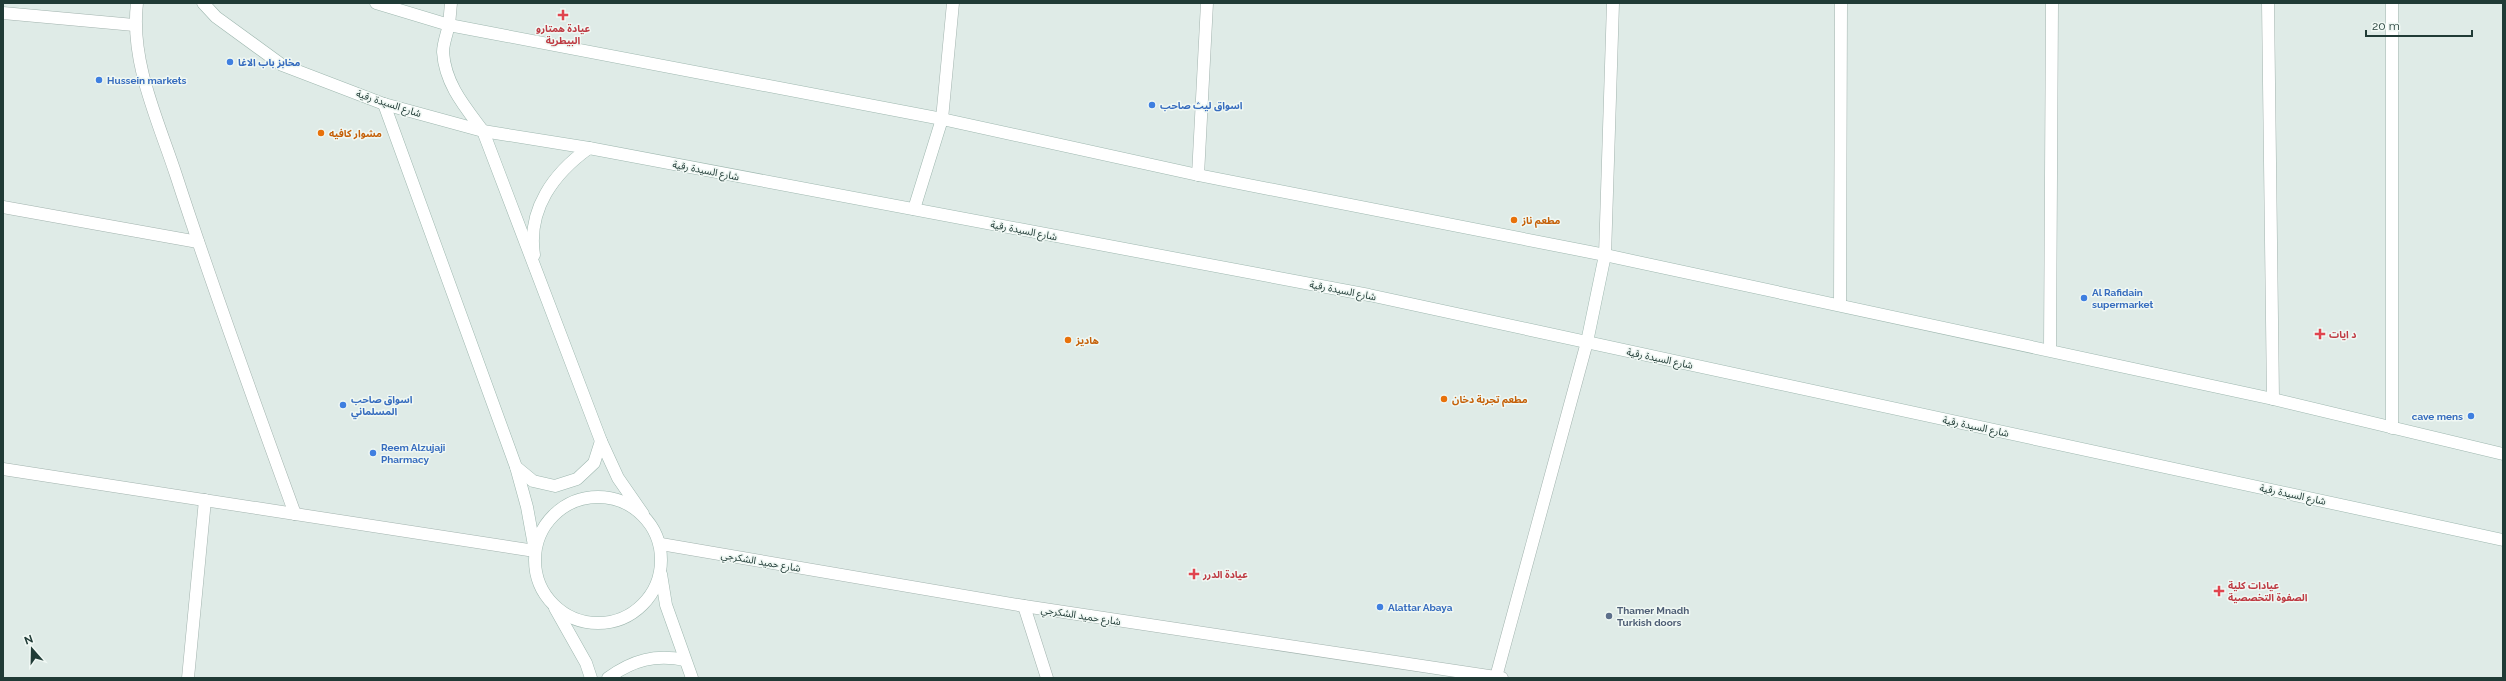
<svg xmlns="http://www.w3.org/2000/svg" width="2506" height="681" viewBox="0 0 2506 681" font-family="Raleway,'Noto Sans Arabic',sans-serif">
	<style>
		.lines { fill: none; stroke-linecap: round; stroke-linejoin: round }
		.street-casing { stroke: #a2b3ae; stroke-width: 13 }
		.secondary-casing { stroke: #9eb7af; stroke-width: 13 }
		.street { stroke: #fff; stroke-width: 12 }
		.secondary { stroke: #fff; stroke-width: 12 }
		.health-dot { fill: #e0444e; stroke: #f0f8f4; stroke-width: 1.5 }
		.shop-dot { fill: #3f7fe0; stroke: #f0f8f4; stroke-width: 1.5 }
		.food-dot { fill: #e8710a; stroke: #f0f8f4; stroke-width: 1.5 }
		.service-dot { fill: #5c6f8a; stroke: #f0f8f4; stroke-width: 1.5 }
		.labels { text-anchor: middle; stroke-width: 3; stroke-linejoin: round; paint-order: stroke }
		.health-label { font-size: 10px; font-weight: bold; fill: #be3a42; stroke: #f0f8f4; text-anchor: start }
		.shop-label { font-size: 10px; font-weight: bold; fill: #366cbe; stroke: #f0f8f4; text-anchor: start }
		.street-label { font-size: 10px; fill: #203b36; stroke: #f0f8f4 }
		.food-label { font-size: 10px; font-weight: bold; fill: #c56008; stroke: #f0f8f4; text-anchor: start }
		.service-label { font-size: 10px; font-weight: bold; fill: #4e5e75; stroke: #f0f8f4; text-anchor: start }
	</style>
	<rect width="100%" height="100%" fill="#dfebe7"/>
	<g class="lines">
		<g class="street-casing">
			<g id="street">
				<path d="M 137,3 C 130,62 158,120 176,175 C 213,289 254,401 295,514"/>
				<path d="M 2268,3 L 2273,399"/>
				<path d="M 3,13 L 134,25"/>
				<path d="M 449,25 L 451,3"/>
				<path d="M 942,119 L 953,3"/>
				<path d="M 1198,175 L 1207,3"/>
				<path d="M 3,207 L 198,242"/>
				<path d="M 1605,255 L 1613,3"/>
				<path d="M 1840,305 L 1841,3"/>
				<path d="M 2050,350 L 2052,3"/>
				<path d="M 2392,428 L 2392,3"/>
				<path d="M 3,469 L 535,551"/>
				<path d="M 661,544 L 1024,606 L 1502,678"/>
				<path d="M 1024,606 L 1047,678"/>
				<path d="M 1496,677 L 1587,342"/>
				<path d="M 188,678 L 205,500"/>
			</g>
		</g>
		<g class="secondary-casing">
			<g id="secondary">
				<path d="M 203,3 L 216,17 L 282,65 L 384,104 L 483,131 L 589,148 L 1369,295 L 2503,540"/>
				<path d="M 376,3 L 449,25 L 942,119 L 1198,175 L 1605,255 L 2273,399 L 2503,454"/>
				<path d="M 449,25 C 447,33 443,44 443,52 C 445,84 465,107 483,131 L 601,441 L 618,478 L 643,514"/>
				<path d="M 384,104 L 516,467 L 527,507 L 535,551"/>
				<path d="M 914,209 L 942,119"/>
				<path d="M 534,255 C 527,209 554,173 589,148"/>
				<path d="M 1587,342 L 1605,255"/>
				<path d="M 516,467 L 533,481 L 555,486 L 577,479 L 594,463 L 601,441"/>
				<circle cx="598" cy="560" r="63"/>
				<path d="M 661,574 L 666,605 L 692,678"/>
				<path d="M 555,608 L 586,663 L 591,678"/>
				<path d="M 608,678 C 633,660 655,654 685,660"/>
			</g>
		</g>
		<use href="#street" class="street"/>
		<use href="#secondary" class="secondary"/>
	</g>
	<g class="health-dot">
		<path d="M561 9h4v4h4v4h-4v4h-4v-4h-4v-4h4z"/>
		<path d="M2318 328h4v4h4v4h-4v4h-4v-4h-4v-4h4z"/>
		<path d="M1192 568h4v4h4v4h-4v4h-4v-4h-4v-4h4z"/>
		<path d="M2217 585h4v4h4v4h-4v4h-4v-4h-4v-4h4z"/>
	</g>
	<g class="shop-dot">
		<circle cx="230" cy="62" r="4"/>
		<circle cx="99" cy="80" r="4"/>
		<circle cx="1152" cy="105" r="4"/>
		<circle cx="2084" cy="298" r="4"/>
		<circle cx="343" cy="405" r="4"/>
		<circle cx="2471" cy="416" r="4"/>
		<circle cx="373" cy="453" r="4"/>
		<circle cx="1380" cy="607" r="4"/>
	</g>
	<g class="food-dot">
		<circle cx="321" cy="133" r="4"/>
		<circle cx="1514" cy="220" r="4"/>
		<circle cx="1068" cy="340" r="4"/>
		<circle cx="1444" cy="399" r="4"/>
	</g>
	<circle class="service-dot" cx="1609" cy="616" r="4"/>
	<g class="labels">
		<g class="health-label">
			<text x="563" y="32" text-anchor="middle">عيادة همتارو<tspan x="563" dy="12">البيطرية</tspan></text>
			<text x="2329" y="338">د ايات</text>
			<text x="1203" y="578">عيادة الدرر</text>
			<text x="2228" y="589">عيادات كلية<tspan x="2228" dy="12">الصفوة التخصصية</tspan></text>
		</g>
		<g class="shop-label">
			<text x="238" y="66">مخابز باب الاغا</text>
			<text x="107" y="84">Hussein markets</text>
			<text x="1160" y="109">اسواق ليث صاحب</text>
			<text x="2092" y="296">Al Rafidain<tspan x="2092" dy="12">supermarket</tspan></text>
			<text x="351" y="403">اسواق صاحب<tspan x="351" dy="12">المسلماني</tspan></text>
			<text x="2463" y="420" text-anchor="end">cave mens</text>
			<text x="381" y="451">Reem Alzujaji<tspan x="381" dy="12">Pharmacy</tspan></text>
			<text x="1388" y="611">Alattar Abaya</text>
		</g>
		<g class="street-label">
			<text transform="translate(389 103) rotate(18)" y="4">شارع السيدة رقية</text>
			<text transform="translate(706 170) rotate(11)" y="4">شارع السيدة رقية</text>
			<text transform="translate(1024 230) rotate(11)" y="4">شارع السيدة رقية</text>
			<text transform="translate(1343 290) rotate(11)" y="4">شارع السيدة رقية</text>
			<text transform="translate(1660 358) rotate(12)" y="4">شارع السيدة رقية</text>
			<text transform="translate(1976 426) rotate(12)" y="4">شارع السيدة رقية</text>
			<text transform="translate(2293 494) rotate(12)" y="4">شارع السيدة رقية</text>
			<text transform="translate(761 561) rotate(10)" y="4">شارع حميد الشكرجي</text>
			<text transform="translate(1081 615) rotate(9)" y="4">شارع حميد الشكرجي</text>
		</g>
		<g class="food-label">
			<text x="329" y="137">مشوار كافيه</text>
			<text x="1522" y="224">مطعم ناز</text>
			<text x="1076" y="344">هاديز</text>
			<text x="1452" y="403">مطعم تجربة دخان</text>
		</g>
		<g class="service-label">
			<text x="1617" y="614">Thamer Mnadh<tspan x="1617" dy="12">Turkish doors</tspan></text>
		</g>
	</g>
	<rect width="2506" height="681" fill="none" stroke="#203b36" stroke-width="8"/>
	<g transform="translate(32 649) rotate(340)" stroke="#f0f8f4" stroke-width="3" paint-order="stroke">
	<path d="M0-3L7 15L0 10L-7 15Z" fill="#203b36"/>
	<text y="-6" font-size="11" font-weight="bold" text-anchor="middle" fill="#203b36">N</text>
	</g>
	<path d="M2366 30v6h106v-6" fill="none" stroke="#203b36" stroke-width="2"/>
	<text x="2372" y="30" font-size="12" fill="#203b36" stroke="#f0f8f4" stroke-width="3" paint-order="stroke">20 m</text>
</svg>
